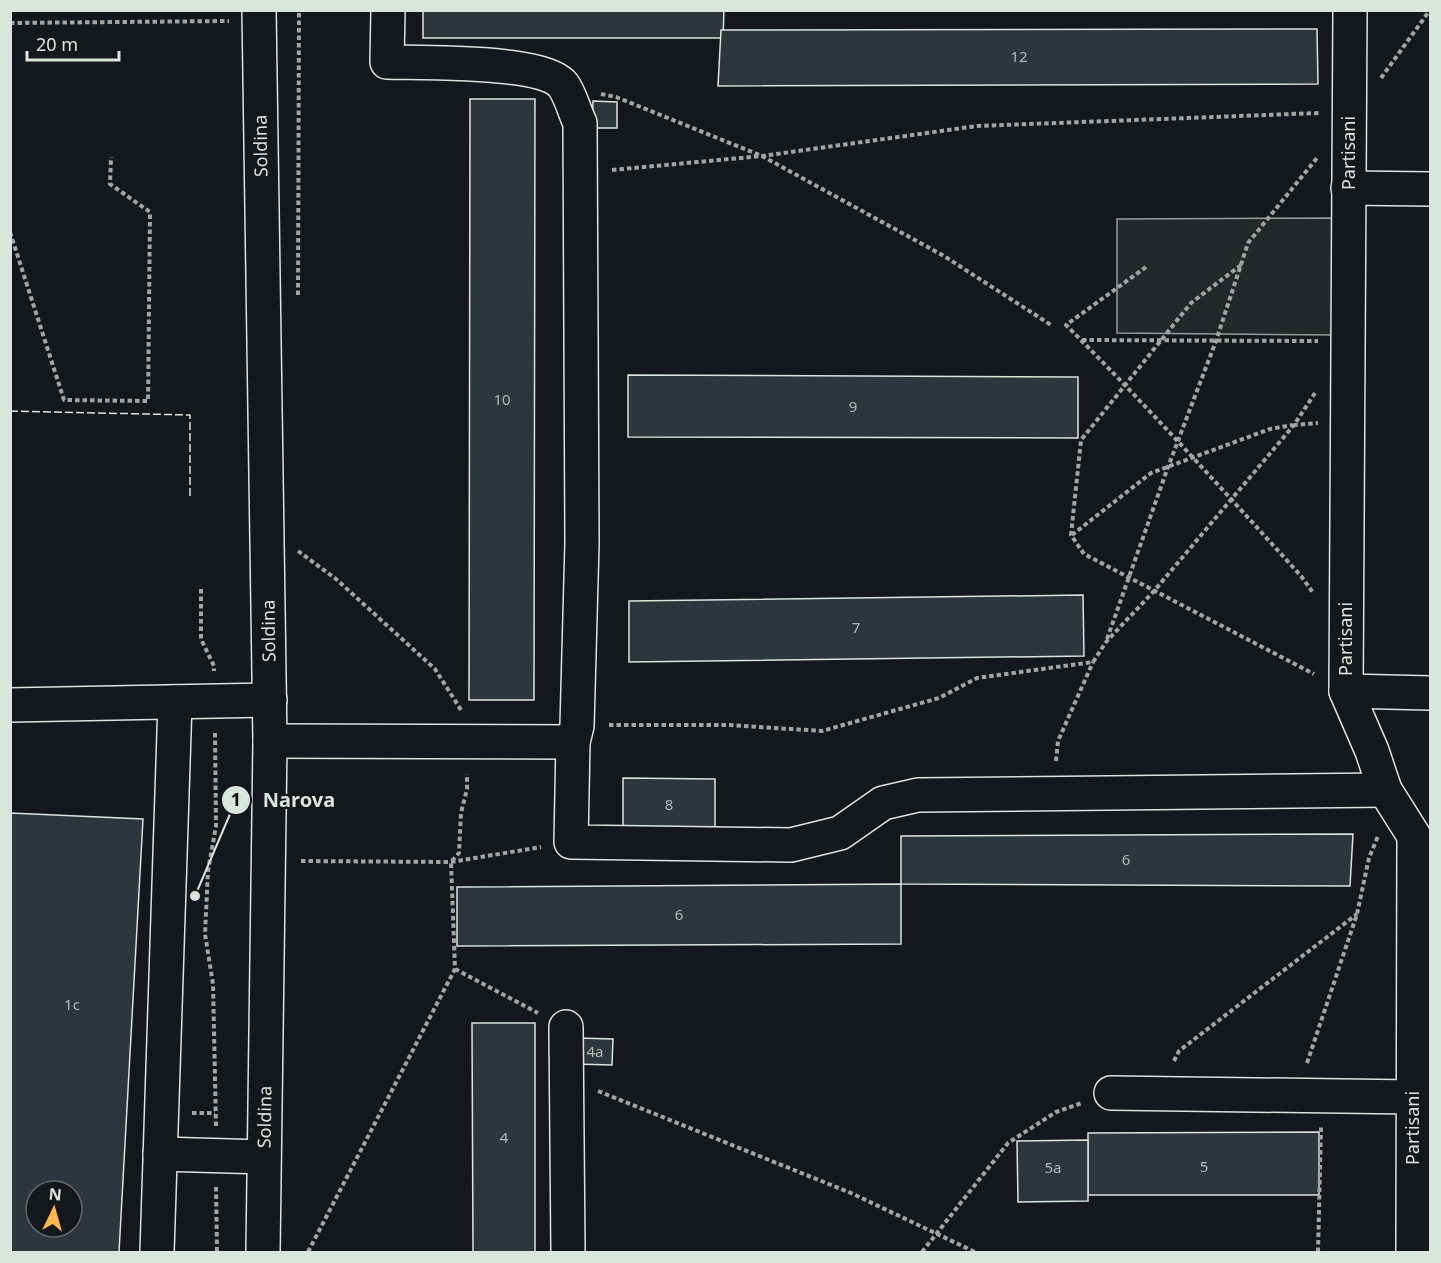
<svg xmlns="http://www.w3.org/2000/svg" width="1441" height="1263" viewBox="0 0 1441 1263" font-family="'Noto Sans',sans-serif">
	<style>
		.parking { fill: #24282b; stroke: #939e99; stroke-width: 1.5 }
		.building { fill: #2c363c; stroke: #d8e6dc; stroke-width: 1.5; fill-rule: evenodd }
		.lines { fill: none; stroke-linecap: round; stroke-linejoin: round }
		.minor-casing { stroke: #d8e6dc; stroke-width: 36 }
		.path { stroke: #9da8a2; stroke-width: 4; stroke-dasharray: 4.5 3; stroke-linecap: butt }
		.minor { stroke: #14181c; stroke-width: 33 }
		.fence { stroke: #d8e6dc; stroke-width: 1.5; stroke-dasharray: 8 3; stroke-linecap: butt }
		.labels { text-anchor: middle; stroke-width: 4.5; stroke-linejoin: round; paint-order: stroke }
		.number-label { font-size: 15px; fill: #adbab4 }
		.street-label { font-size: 18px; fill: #d8e6dc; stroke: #14181c }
		.leader { fill: none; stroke: #d8e6dc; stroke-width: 2 }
		.callout-dot { fill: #d8e6dc; stroke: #14181c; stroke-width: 2 }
		.mark-label { font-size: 18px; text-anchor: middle; font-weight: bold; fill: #111 }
		.callout-label { font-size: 20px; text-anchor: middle; font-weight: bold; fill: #d8e6dc; stroke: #14181c; stroke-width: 4.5; stroke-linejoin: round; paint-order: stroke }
	</style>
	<rect width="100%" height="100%" fill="#14181c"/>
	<path class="parking" d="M 1335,218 L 1337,335 L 1117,333 L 1117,219 Z"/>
	<g class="building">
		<path d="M 423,10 L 724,10 L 723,38 L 423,38 Z"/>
		<path d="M 1317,29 L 1318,84 L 718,86 L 721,30 Z"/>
		<path d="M 470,99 L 535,99 L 534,700 L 469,700 Z"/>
		<path d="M 593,101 L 617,102 L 617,128 L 592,128 Z"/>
		<path d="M 628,375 L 1078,377 L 1078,438 L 628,437 Z"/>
		<path d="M 1083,595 L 1084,656 L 629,662 L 629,601 Z"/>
		<path d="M 623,778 L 715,779 L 715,831 L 623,831 Z"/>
		<path d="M 10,813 L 143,819 L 119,1252 L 10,1252 ZM 36,1191 L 72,1191 L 72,1227 L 36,1227 Z"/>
		<path d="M 1353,834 L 1350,886 L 901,884 L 901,836 Z"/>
		<path d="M 901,884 L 901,944 L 457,946 L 457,887 Z"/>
		<path d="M 472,1023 L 535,1023 L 535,1252 L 473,1252 Z"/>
		<path d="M 578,1038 L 613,1039 L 612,1065 L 576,1064 Z"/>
		<path d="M 1319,1132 L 1319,1195 L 1088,1195 L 1088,1133 Z"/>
		<path d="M 1088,1140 L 1088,1201 L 1018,1202 L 1017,1141 Z"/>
	</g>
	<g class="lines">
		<g class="minor-casing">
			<g id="minor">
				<path d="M 259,10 L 270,741 L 263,1252"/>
				<path d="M 1350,10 L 1346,691 L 1372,751 L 1385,790 L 1414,836 L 1413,1252"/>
				<path d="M 1348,188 L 1430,189"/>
				<path d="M 1346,691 L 1430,693"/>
				<path d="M 10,705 L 270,700"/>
				<path d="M 270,741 L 573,742 L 577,726 L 582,543 L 580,123 C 575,113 570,94 563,85 C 542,60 421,63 387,62 L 388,10"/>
				<path d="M 573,742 L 571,842 L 791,845 L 840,833 L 883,803 L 918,795 L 1385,790"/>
				<path d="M 566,1027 L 568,1252"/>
				<path d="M 1111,1093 L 1413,1097"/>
				<path d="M 160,1154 L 264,1157"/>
				<path d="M 157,1252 L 175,702"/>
			</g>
		</g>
		<g class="path">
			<path d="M 10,23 L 229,21"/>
			<path d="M 1381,78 L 1430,10"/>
			<path d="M 601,94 L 616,97 L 762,156 L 944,256 L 1051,325"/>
			<path d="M 612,170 L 762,156 L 977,126 L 1319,113"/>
			<path d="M 10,232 L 64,400 L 148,401 L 150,212 L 110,184 L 111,157"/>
			<path d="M 1241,265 L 1191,303 L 1081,440 L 1071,535 L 1084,554 L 1314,674"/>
			<path d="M 1146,267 L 1066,325 C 1147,406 1224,491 1301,576 L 1314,594"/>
			<path d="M 298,295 L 299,10"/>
			<path d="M 1082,340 L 1318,341"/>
			<path d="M 1315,393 L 1294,425 L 1318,423"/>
			<path d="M 1072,535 L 1151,473 L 1270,429 L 1293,425"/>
			<path d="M 298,551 L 336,579 L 435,669 L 461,710"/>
			<path d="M 201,589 L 201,639 L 214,666 L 214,671"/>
			<path d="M 1107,639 L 1168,467 L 1216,341 L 1248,243 L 1317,158"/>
			<path d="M 609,725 L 729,725 L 822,731 L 939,698 L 977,678 L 1093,662 L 1106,642 L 1154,591 L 1294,425"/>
			<path d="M 215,733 L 216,826 L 208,871 L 205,934 L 213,984 L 216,1126"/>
			<path d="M 1056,761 L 1058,741 L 1093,662"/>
			<path d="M 301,861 L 451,862 L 541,847"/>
			<path d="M 455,969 L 538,1013"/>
			<path d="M 1174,1061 L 1179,1051 L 1357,914"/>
			<path d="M 1307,1063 L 1357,914 L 1369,858 L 1378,836"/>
			<path d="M 598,1091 L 851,1193 L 975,1252"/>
			<path d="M 192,1113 L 215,1113"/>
			<path d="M 216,1187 L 217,1252"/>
			<path d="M 308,1252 L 455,969 L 451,862 L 459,853 L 461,813 L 467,789 L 467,774"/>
			<path d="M 922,1252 L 1008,1143 L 1056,1112 L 1082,1103"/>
			<path d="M 1318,1252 L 1321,1127"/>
		</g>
		<use href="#minor" class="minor"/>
		<path class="fence" d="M 10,411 L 190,415 L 190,499"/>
	</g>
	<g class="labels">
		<g class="number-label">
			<text x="1019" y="62">12</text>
			<text x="502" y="405">10</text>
			<text x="853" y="412">9</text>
			<text x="856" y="633">7</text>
			<text x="669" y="810">8</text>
			<text x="1126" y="865">6</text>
			<text x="679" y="920">6</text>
			<text x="72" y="1010">1c</text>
			<text x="595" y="1057">4a</text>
			<text x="504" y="1143">4</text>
			<text x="1204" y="1172">5</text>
			<text x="1053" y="1173">5a</text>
		</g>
		<g class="street-label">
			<text transform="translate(261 146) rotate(-91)" y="6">Soldina</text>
			<text transform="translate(1349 153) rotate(-90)" y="6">Partisani</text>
			<text transform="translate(269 631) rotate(-91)" y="6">Soldina</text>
			<text transform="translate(1346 639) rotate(-90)" y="6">Partisani</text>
			<text transform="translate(265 1117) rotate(-89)" y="6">Soldina</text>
			<text transform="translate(1413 1128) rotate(-90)" y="6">Partisani</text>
		</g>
	</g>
	<path class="leader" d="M195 896L236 800"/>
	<g class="callout-dot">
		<circle cx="195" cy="896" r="6"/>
		<circle cx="236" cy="800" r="15"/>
	</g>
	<g class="mark-label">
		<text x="236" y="806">1</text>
	</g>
	<g class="callout-label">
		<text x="299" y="807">Narova</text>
	</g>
	<rect width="1441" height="1263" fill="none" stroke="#d8e6dc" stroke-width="24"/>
	<g transform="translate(54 1209) rotate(5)"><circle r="28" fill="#14181c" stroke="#626a69" stroke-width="1.5"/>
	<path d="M0-4.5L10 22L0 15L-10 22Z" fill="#ffb74d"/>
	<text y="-9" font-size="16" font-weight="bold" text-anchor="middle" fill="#d8e6dc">N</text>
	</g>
	<path d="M27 51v9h92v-9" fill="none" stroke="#d8e6dc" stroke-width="3"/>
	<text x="36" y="51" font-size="18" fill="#d8e6dc" stroke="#14181c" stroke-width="4.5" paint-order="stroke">20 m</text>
</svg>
